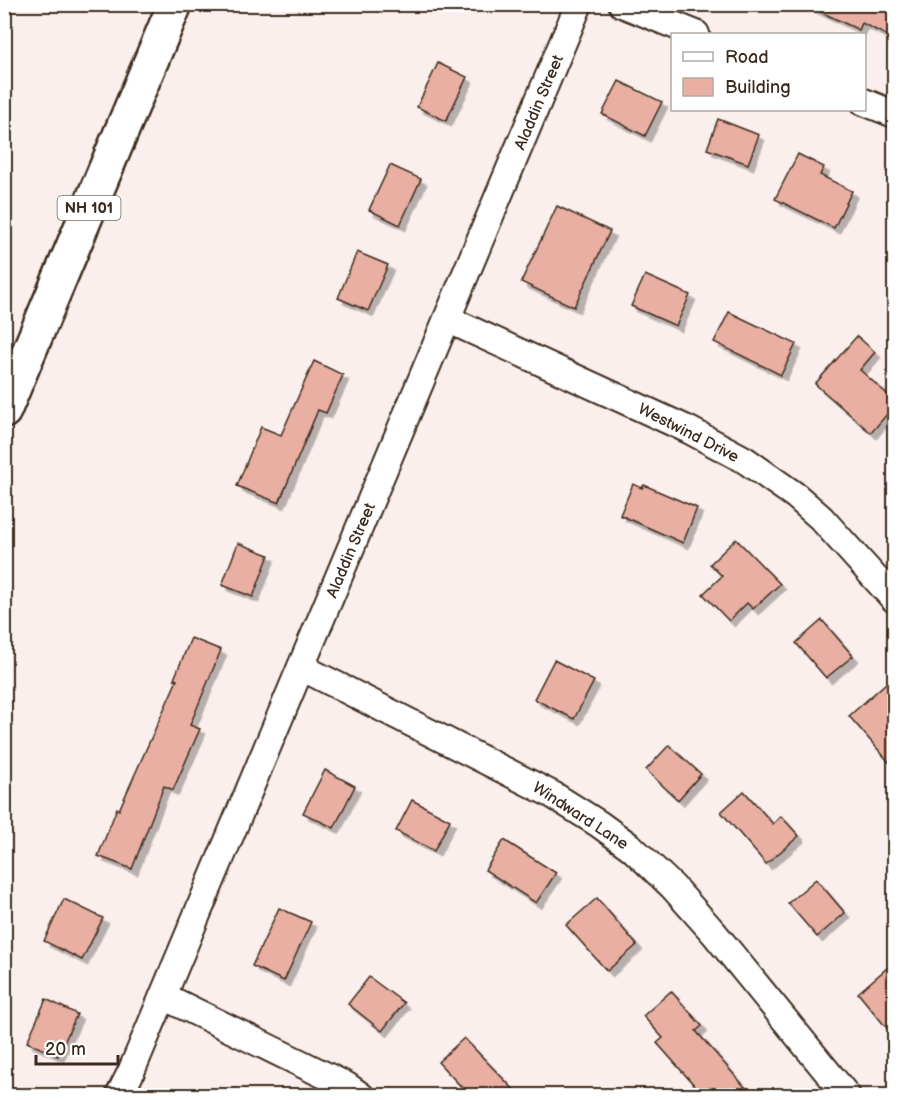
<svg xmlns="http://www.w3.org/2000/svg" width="899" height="1100" viewBox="0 0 899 1100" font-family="'Balsamiq Sans',sans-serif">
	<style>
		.building { fill: #e8afa2; stroke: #3b2a1e; stroke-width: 1.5; filter: url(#shadow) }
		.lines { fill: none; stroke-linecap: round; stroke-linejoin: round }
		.street-casing { stroke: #3b2a1e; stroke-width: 30 }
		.highway-casing { stroke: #3b2a1e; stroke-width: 38 }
		.street { stroke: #fff; stroke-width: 26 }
		.highway { stroke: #fff; stroke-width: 33 }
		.labels { text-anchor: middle; stroke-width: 5; stroke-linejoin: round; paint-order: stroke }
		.shield { fill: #fff; stroke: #766a62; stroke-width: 1.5 }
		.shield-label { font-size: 15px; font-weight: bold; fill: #3b2a1e }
		.street-label { font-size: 16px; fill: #3b2a1e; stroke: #fff }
	</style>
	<defs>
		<filter id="shadow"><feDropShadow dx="5.5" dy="5.5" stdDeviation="0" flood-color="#0004"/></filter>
	</defs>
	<rect width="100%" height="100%" fill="#faefec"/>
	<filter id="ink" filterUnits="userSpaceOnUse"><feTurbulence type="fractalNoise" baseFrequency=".0167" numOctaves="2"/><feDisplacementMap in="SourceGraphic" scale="12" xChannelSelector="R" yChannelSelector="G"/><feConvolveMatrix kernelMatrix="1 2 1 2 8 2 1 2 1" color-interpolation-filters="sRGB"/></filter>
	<g filter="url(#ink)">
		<g class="building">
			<path d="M 804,4 L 894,4 L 894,39 L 862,23 L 859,30 Z"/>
			<path d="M 438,63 L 467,77 L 446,121 L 417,107 Z"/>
			<path d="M 619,81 L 662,102 L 645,136 L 602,114 Z"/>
			<path d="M 718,119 L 759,135 L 748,164 L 707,149 Z"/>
			<path d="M 798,154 L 824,167 L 820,175 L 852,191 L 834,228 L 775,199 Z"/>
			<path d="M 390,165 L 421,179 L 400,225 L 369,210 Z"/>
			<path d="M 557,206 L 610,231 L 574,307 L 521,282 Z"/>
			<path d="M 357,252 L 388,265 L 368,311 L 338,298 Z"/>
			<path d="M 645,275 L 690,295 L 676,326 L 631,306 Z"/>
			<path d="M 729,312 L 796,344 L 781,375 L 714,342 Z"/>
			<path d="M 857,336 L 875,352 L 860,370 L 894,400 L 894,406 L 871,433 L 815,384 Z"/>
			<path d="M 314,361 L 343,375 L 326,413 L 318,410 L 279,503 L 237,486 L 261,427 L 281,435 Z"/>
			<path d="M 633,484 L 642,488 L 644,485 L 697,508 L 683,543 L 620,515 Z"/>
			<path d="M 736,539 L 780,584 L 753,609 L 747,603 L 729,621 L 703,594 L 722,576 L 710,564 Z"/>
			<path d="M 238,543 L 269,555 L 253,597 L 222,585 Z"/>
			<path d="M 822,620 L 853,656 L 826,678 L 796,643 Z"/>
			<path d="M 191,638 L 221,650 L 190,725 L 200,729 L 173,790 L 164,786 L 132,869 L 98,856 L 117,808 L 119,810 L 177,680 L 174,679 Z"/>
			<path d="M 554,660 L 594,681 L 574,719 L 534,699 Z"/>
			<path d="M 894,676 L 894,768 L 849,716 Z"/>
			<path d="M 669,745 L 701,774 L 678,800 L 646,770 Z"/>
			<path d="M 325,770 L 355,786 L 334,828 L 303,813 Z"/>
			<path d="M 744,791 L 773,824 L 781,816 L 799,836 L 766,864 L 721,812 Z"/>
			<path d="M 412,800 L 450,820 L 434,851 L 396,831 Z"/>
			<path d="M 504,840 L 556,873 L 536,903 L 485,870 Z"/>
			<path d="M 816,879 L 845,913 L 817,937 L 788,903 Z"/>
			<path d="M 597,898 L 637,945 L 607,971 L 566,925 Z"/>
			<path d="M 64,899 L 103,918 L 82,960 L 44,941 Z"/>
			<path d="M 279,908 L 311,922 L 284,981 L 252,966 Z"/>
			<path d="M 894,962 L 894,1037 L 858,993 Z"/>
			<path d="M 369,977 L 404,1003 L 382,1031 L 348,1004 Z"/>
			<path d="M 671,991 L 702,1026 L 696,1031 L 752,1095 L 703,1095 L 657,1043 L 663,1038 L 643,1016 Z"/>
			<path d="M 46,999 L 77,1014 L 58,1056 L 27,1042 Z"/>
			<path d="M 464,1038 L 519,1095 L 469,1095 L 438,1062 Z"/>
		</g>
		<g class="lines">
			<g class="street-casing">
				<g id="street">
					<path d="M 622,4 L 696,34"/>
					<path d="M 864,102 L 894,114"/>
					<path d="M 447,319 L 689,430 L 745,460 L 796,496 L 821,518 L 894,599"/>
					<path d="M 301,667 L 553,795 L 599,824 L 632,848 L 672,886 L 714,933 L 847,1096"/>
					<path d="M 163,996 L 347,1086 L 361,1096"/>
					<path d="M 119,1096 L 131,1072 L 579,4"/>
				</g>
			</g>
			<g class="highway-casing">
				<path id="highway" d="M 4,411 L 175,4"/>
			</g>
			<use href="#street" class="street"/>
			<use href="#highway" class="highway"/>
		</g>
	</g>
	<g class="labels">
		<rect class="shield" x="57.5" y="196" width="63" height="24" rx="4.5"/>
		<g class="shield-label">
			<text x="89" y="213">NH 101</text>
		</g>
		<g class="street-label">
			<text transform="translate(538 102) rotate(-67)" y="6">Aladdin Street</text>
			<text transform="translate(689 432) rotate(27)" y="6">Westwind Drive</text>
			<text transform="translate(350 550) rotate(-67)" y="6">Aladdin Street</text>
			<text transform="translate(581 815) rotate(33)" y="6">Windward Lane</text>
		</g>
	</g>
	<rect width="899" height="1100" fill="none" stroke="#fff" stroke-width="24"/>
	<rect x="12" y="12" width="875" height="1076" fill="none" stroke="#3b2a1e" stroke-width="2" filter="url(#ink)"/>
	<rect x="671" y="33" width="195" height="78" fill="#ffffff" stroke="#b1aaa5" stroke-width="1.5"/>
	<rect x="683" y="52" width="30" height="9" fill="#ffffff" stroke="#b1aaa5" stroke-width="1.5"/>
	<text x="725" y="63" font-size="18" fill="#3b2a1e">Road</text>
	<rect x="683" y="78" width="30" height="18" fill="#e8afa2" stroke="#b1aaa5" stroke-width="1.5"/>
	<text x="725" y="93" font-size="18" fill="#3b2a1e">Building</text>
	<path d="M36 1055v9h82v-9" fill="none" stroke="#3b2a1e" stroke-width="3"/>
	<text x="45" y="1055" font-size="18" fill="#3b2a1e" stroke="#ffffff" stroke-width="4.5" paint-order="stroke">20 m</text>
</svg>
